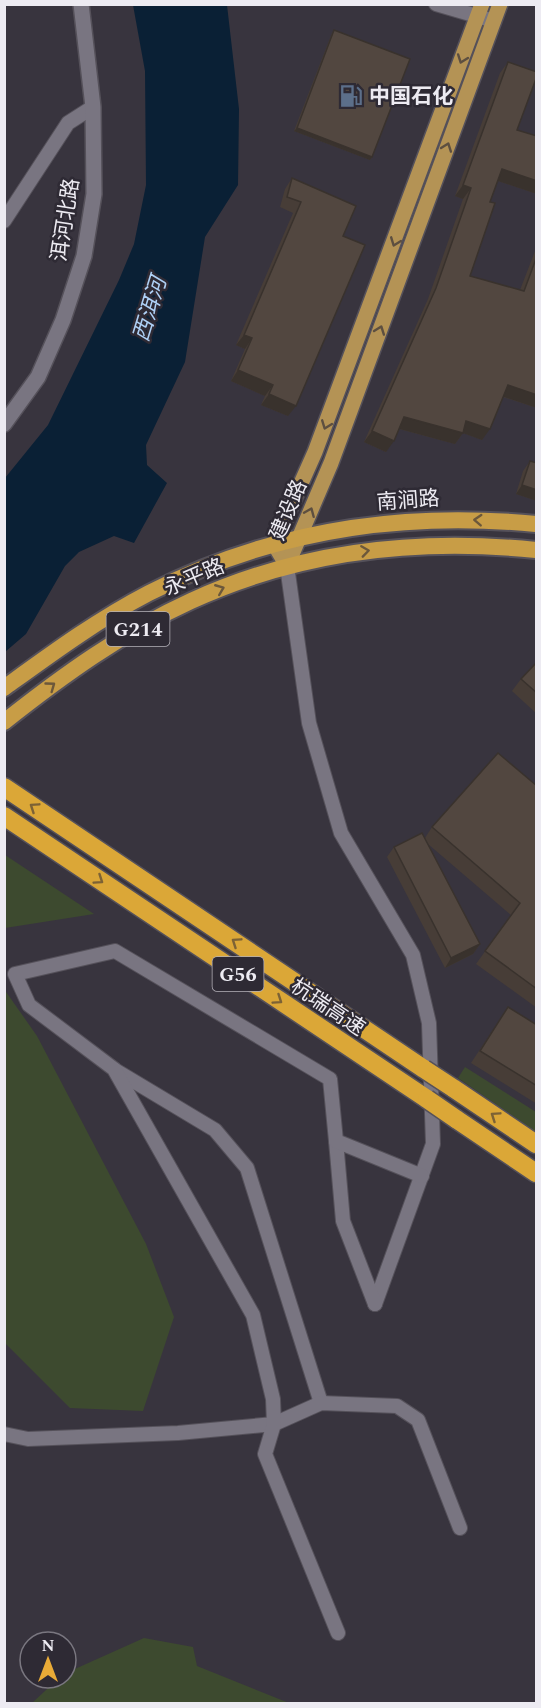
<svg xmlns="http://www.w3.org/2000/svg" width="541" height="1708" viewBox="0 0 541 1708" font-family="Spectral,'Noto Sans SC',serif">
	<style>
		.green { fill: #3d4a2f }
		.water { fill: #0a2035 }
		.lines { fill: none; stroke-linecap: round; stroke-linejoin: round }
		.minor-casing { stroke: #55515a; stroke-width: 16 }
		.tertiary-casing { stroke: #55515a; stroke-width: 18 }
		.primary-casing { stroke: #55515a; stroke-width: 18 }
		.trunk-casing { stroke: #55515a; stroke-width: 20 }
		.motorway-casing { stroke: #55515a; stroke-width: 21 }
		.minor { stroke: #797581; stroke-width: 14 }
		.tertiary { stroke: #797581; stroke-width: 15 }
		.primary { stroke: #b49355; stroke-width: 15 }
		.trunk { stroke: #c89d46; stroke-width: 16 }
		.motorway { stroke: #dba737; stroke-width: 18 }
		.motorway-bridge-casing { stroke: #55515a; stroke-width: 21; stroke-linecap: butt }
		.motorway-bridge { stroke: #dba737; stroke-width: 18 }
		.wall { fill: #473d37 }
		.shaded-wall { fill: #39322d }
		.building { fill: #524740; stroke: #39322d; stroke-width: 1.5 }
		.oneway { stroke: #5d4f40 }
		.oneway2 { stroke: #6c583b }
		.oneway3 { stroke: #7c6235 }
		.labels { text-anchor: middle; stroke-width: 5; stroke-linejoin: round; paint-order: stroke }
		.shield { fill: #2e2a34; stroke: #b4b1b9; stroke-width: 1.5 }
		.shield-label { font-size: 20px; font-weight: bold; fill: #edebf2 }
		.poi-label { font-size: 21px; font-weight: bold; fill: #edebf2; stroke: #2e2a34; text-anchor: start }
		.street-label { font-size: 21px; fill: #edebf2; stroke: #2e2a34 }
		.water-label { font-size: 22px; font-style: italic; fill: #aed0f5; stroke: #2e2a34 }
	</style>
	<rect width="100%" height="100%" fill="#38343e"/>
	<g class="green">
		<path d="M 5,855 L 94,914 L 5,928 Z"/>
		<path d="M 4,989 L 37,1036 L 146,1244 L 174,1317 L 143,1411 L 70,1408 L 5,1343 Z"/>
		<path d="M 465,1067 L 536,1112 L 536,1132 L 458,1078 Z"/>
		<path d="M 144,1638 L 193,1647 L 197,1666 L 289,1703 L 32,1703 L 59,1678 L 66,1678 L 66,1673 Z"/>
	</g>
	<path class="water" d="M 133,5 L 227,5 L 239,109 L 238,185 L 205,237 L 185,362 L 146,445 L 147,465 L 167,483 L 134,543 L 114,536 L 79,552 L 65,566 L 26,634 L 5,652 L 5,478 L 48,425 L 119,280 L 134,244 L 146,185 L 145,71 Z"/>
	<g class="lines">
		<g class="minor-casing">
			<g id="minor">
				<path d="M 436,4 L 494,21"/>
				<path d="M 4,221 L 68,123 L 93,107"/>
				<path d="M 287,566 L 309,723 L 341,833 L 413,955 L 429,1023 L 433,1144 L 375,1304"/>
				<path d="M 115,1070 L 215,1130 L 247,1168 L 321,1403"/>
				<path d="M 336,1141 L 343,1221 L 375,1304"/>
				<path d="M 4,1434 L 28,1439 L 178,1433 L 274,1424 L 321,1403 L 397,1406 L 418,1420 L 460,1528"/>
				<path d="M 338,1633 L 265,1454 L 274,1424 L 273,1399 L 253,1315 L 114,1069 L 29,1005 L 15,974 L 115,951 L 330,1079 L 336,1141 L 422,1176"/>
			</g>
		</g>
		<g class="tertiary-casing">
			<path id="tertiary" d="M 4,424 L 38,377 L 63,320 L 84,256 L 94,194 L 93,107 L 81,4"/>
		</g>
		<g class="primary-casing">
			<g id="primary">
				<path d="M 287,566 L 274,544 L 315,452 L 482,4"/>
				<path d="M 287,566 L 331,463 L 500,4"/>
			</g>
		</g>
		<g class="trunk-casing">
			<g id="trunk">
				<path d="M 4,688 C 51,654 97,620 149,593 C 270,531 402,511 536,524"/>
				<path d="M 4,722 C 62,676 123,632 191,601 C 300,551 418,538 536,550"/>
			</g>
		</g>
		<g class="motorway-casing">
			<g id="motorway">
				<path d="M 4,787 L 424,1069"/>
				<path d="M 4,816 L 427,1099"/>
				<path d="M 453,1088 L 536,1144"/>
				<path d="M 456,1119 L 536,1173"/>
			</g>
		</g>
		<use href="#minor" class="minor"/>
		<use href="#tertiary" class="tertiary"/>
		<use href="#primary" class="primary"/>
		<use href="#trunk" class="trunk"/>
		<use href="#motorway" class="motorway"/>
		<g class="motorway-bridge-casing">
			<g id="motorway-bridge">
				<path d="M 424,1069 L 453,1088"/>
				<path d="M 427,1099 L 456,1119"/>
			</g>
		</g>
		<use href="#motorway-bridge" class="motorway-bridge"/>
	</g>
	<g class="wall">
		<path d="M 334,30 L 372,157 L 370,160 L 294,131 L 332,33 Z"/>
		<path d="M 508,62 L 517,130 L 537,136 L 537,194 L 498,181 L 490,202 L 470,276 L 520,290 L 537,246 L 537,408 L 503,397 L 482,440 L 463,433 L 455,444 L 399,429 L 386,452 L 364,442 L 428,299 L 463,199 L 455,196 L 500,73 Z"/>
		<path d="M 292,178 L 343,236 L 288,416 L 261,405 L 265,396 L 231,381 L 245,349 L 236,345 L 293,213 L 280,207 L 285,189 Z"/>
		<path d="M 530,461 L 537,501 L 516,494 L 523,471 Z"/>
		<path d="M 537,662 L 537,714 L 512,691 L 521,679 Z"/>
		<path d="M 537,786 L 537,1008 L 476,964 L 511,915 L 428,844 L 480,944 L 473,954 L 445,968 L 387,857 L 394,847 L 425,838 L 432,827 Z"/>
		<path d="M 508,1007 L 537,1025 L 537,1104 L 471,1063 Z"/>
	</g>
	<g class="shaded-wall">
		<path d="M 297,128 L 372,157 L 370,160 L 294,131 Z"/>
		<path d="M 502,169 L 537,181 L 537,194 L 495,180 Z"/>
		<path d="M 463,185 L 471,188 L 463,199 L 455,196 Z"/>
		<path d="M 244,335 L 252,338 L 245,349 L 236,345 Z"/>
		<path d="M 238,370 L 273,385 L 265,396 L 231,381 Z"/>
		<path d="M 508,385 L 537,395 L 537,408 L 501,396 Z"/>
		<path d="M 269,394 L 296,406 L 288,416 L 261,405 Z"/>
		<path d="M 404,417 L 466,421 L 490,429 L 482,440 L 463,433 L 455,444 L 396,428 Z"/>
		<path d="M 372,431 L 394,441 L 386,452 L 364,442 Z"/>
		<path d="M 522,485 L 537,490 L 537,501 L 516,494 Z"/>
		<path d="M 480,944 L 473,954 L 445,968 L 451,958 Z"/>
	</g>
	<g class="building">
		<path d="M 334,30 L 410,59 L 372,157 L 297,128 Z"/>
		<path d="M 508,62 L 537,72 L 537,76 L 517,130 L 537,136 L 537,181 L 502,169 L 490,202 L 495,203 L 470,276 L 524,291 L 537,256 L 537,395 L 508,385 L 490,429 L 466,421 L 463,433 L 404,417 L 394,441 L 372,431 L 436,288 L 471,188 L 463,185 Z"/>
		<path d="M 292,178 L 356,206 L 343,236 L 365,245 L 296,406 L 269,394 L 273,385 L 238,370 L 252,338 L 244,335 L 301,202 L 287,197 Z"/>
		<path d="M 530,461 L 537,463 L 537,490 L 522,485 Z"/>
		<path d="M 537,662 L 537,693 L 521,679 Z"/>
		<path d="M 498,753 L 537,786 L 537,989 L 485,951 L 520,903 L 432,827 Z"/>
		<path d="M 422,833 L 480,944 L 451,958 L 394,847 Z"/>
		<path d="M 508,1007 L 537,1025 L 537,1086 L 480,1051 Z"/>
	</g>
	<defs><path id="oneway-chevron" d="M-2-3.5L2.5 0L-2 3.5" fill="none" stroke-width="1.6" stroke-linecap="round" stroke-linejoin="round" transform="scale(1.5)"/></defs>
	<g class="oneway">
		<use href="#oneway-chevron" transform="translate(462 59) rotate(110)"/>
		<use href="#oneway-chevron" transform="translate(447 147) rotate(-70)"/>
		<use href="#oneway-chevron" transform="translate(395 242) rotate(111)"/>
		<use href="#oneway-chevron" transform="translate(380 330) rotate(-70)"/>
		<use href="#oneway-chevron" transform="translate(326 425) rotate(111)"/>
		<use href="#oneway-chevron" transform="translate(310 512) rotate(-67)"/>
	</g>
	<g class="oneway2">
		<use href="#oneway-chevron" transform="translate(478 520) rotate(-177)"/>
		<use href="#oneway-chevron" transform="translate(365 551) rotate(-8)"/>
		<use href="#oneway-chevron" transform="translate(220 589) rotate(-22)"/>
		<use href="#oneway-chevron" transform="translate(51 686) rotate(-36)"/>
	</g>
	<g class="oneway3">
		<use href="#oneway-chevron" transform="translate(34 807) rotate(-146)"/>
		<use href="#oneway-chevron" transform="translate(99 880) rotate(34)"/>
		<use href="#oneway-chevron" transform="translate(236 942) rotate(-146)"/>
		<use href="#oneway-chevron" transform="translate(278 1000) rotate(34)"/>
		<use href="#oneway-chevron" transform="translate(495 1116) rotate(-146)"/>
	</g>
	<defs>
		<g id="fuel-bare" transform="scale(1.8)"><path d="M-5.5-6h7V0h2V4h1.3V-2.5L3-4.5l.8-.8L6-3V5H2.5V1h-1V6h-7ZM-4.2-4.7v3.2H.2V-4.7Z" fill="#5c6f8a" stroke="#2e2a34" stroke-width="2.5" paint-order="stroke"/></g>
	</defs>
	<g fill-rule="evenodd">
		<use href="#fuel-bare" x="351" y="96"/>
	</g>
	<g class="labels">
		<g class="shield">
			<rect x="106.5" y="612" width="63" height="34" rx="4.5"/>
			<rect x="212.5" y="957" width="51" height="34" rx="4.5"/>
		</g>
		<g class="shield-label">
			<text x="138" y="636">G214</text>
			<text x="238" y="981">G56</text>
		</g>
		<g class="poi-label">
			<text x="369" y="103">中国石化</text>
		</g>
		<g class="street-label">
			<text transform="translate(65 220) rotate(-81)" y="7">洱河北路</text>
			<text transform="translate(408 500) rotate(-4)" y="7">南涧路</text>
			<text transform="translate(288 510) rotate(-67)" y="7">建设路</text>
			<text transform="translate(194 577) rotate(-23)" y="7">永平路</text>
			<text transform="translate(328 1007) rotate(34)" y="7">杭瑞高速</text>
		</g>
		<g class="water-label">
			<text transform="translate(149 309) rotate(-73)" y="8">西洱河</text>
		</g>
	</g>
	<rect width="541" height="1708" fill="none" stroke="#edebf2" stroke-width="12"/>
	<g transform="translate(48 1660)"><circle r="28" fill="#2e2a34" stroke="#7a7780" stroke-width="1.5"/>
	<path d="M0-4.5L10 22L0 15L-10 22Z" fill="#e9ab37"/>
	<text y="-9" font-size="16" font-weight="bold" text-anchor="middle" fill="#edebf2">N</text>
	</g>
</svg>
